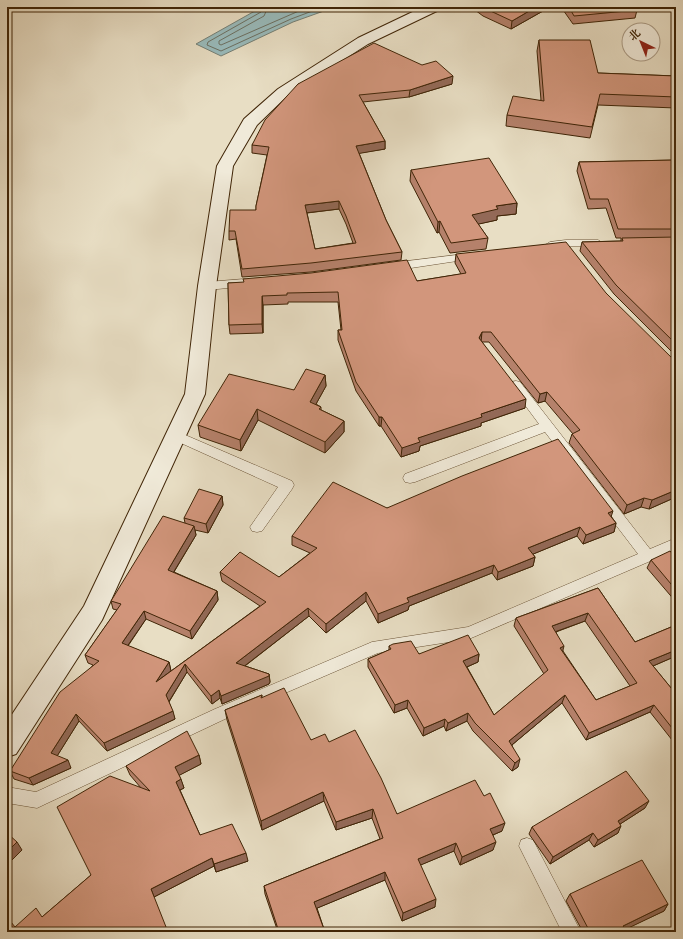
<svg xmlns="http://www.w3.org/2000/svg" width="683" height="939" viewBox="0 0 683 939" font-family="'IM FELL DW Pica','Noto Serif SC',serif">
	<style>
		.water { fill: #99bbbc; stroke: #757f74 }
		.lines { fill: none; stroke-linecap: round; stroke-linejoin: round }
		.shore { stroke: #6c7062; stroke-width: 1 }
		.lane-casing { stroke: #6a5336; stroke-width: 1 }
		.secondary-casing { stroke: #402507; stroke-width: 2 }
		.lane { fill: #f0ead9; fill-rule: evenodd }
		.secondary { fill: #f0ead9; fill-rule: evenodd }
		.wall { fill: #b5816b; stroke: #402507; fill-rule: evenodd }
		.shaded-wall { fill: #936957; stroke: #402507 }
		.building { fill: #d2967c; stroke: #402507; fill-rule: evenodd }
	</style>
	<rect width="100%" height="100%" fill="#e8dec4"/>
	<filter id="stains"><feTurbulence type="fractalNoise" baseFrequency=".005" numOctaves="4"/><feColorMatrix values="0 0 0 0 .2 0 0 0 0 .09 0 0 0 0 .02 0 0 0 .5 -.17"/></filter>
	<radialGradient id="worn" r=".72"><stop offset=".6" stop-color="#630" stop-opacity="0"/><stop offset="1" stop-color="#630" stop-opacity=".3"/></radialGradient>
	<path class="water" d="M 262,7 L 335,7 L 293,22 L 221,56 L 196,44 Z"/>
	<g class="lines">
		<g class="shore">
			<path d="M 263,7 L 261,12 L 208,42 L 207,45 L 221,51 L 291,19 L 323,7"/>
			<path d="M 268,7 L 264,16 L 219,41 L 219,44 L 221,45 L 308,7"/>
		</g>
		<g class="lane-casing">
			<g id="lane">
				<path d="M 566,240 L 598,240 L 603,243 L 598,246 L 566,246 L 550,248 L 545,245 L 550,242 Z"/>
				<path d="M 473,253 L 477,254 L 478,256 L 477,258 L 391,271 L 387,269 L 386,267 L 387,265 L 391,263 Z"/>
				<path d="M 245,279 L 249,280 L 251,283 L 249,286 L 207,290 L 203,289 L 201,286 L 203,283 L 207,282 Z"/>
				<path d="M 516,381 L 520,382 L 650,549 L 676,538 L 676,550 L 469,639 L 378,653 L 225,719 L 37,808 L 7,803 L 7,787 L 36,792 L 215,709 L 372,642 L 468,627 L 638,554 L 545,432 L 415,482 L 410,483 L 405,482 L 403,478 L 405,474 L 539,424 L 510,385 L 512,382 Z"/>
				<path d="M 176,431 L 292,481 L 294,485 L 292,489 L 262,531 L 257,532 L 252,531 L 250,527 L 278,487 L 172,439 L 170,436 L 172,433 Z"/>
				<path d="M 527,838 L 533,840 L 581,932 L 562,932 L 519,846 L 521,840 Z"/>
			</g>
		</g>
		<g class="secondary-casing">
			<path id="secondary" d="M 423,7 L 441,7 L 439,10 L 368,44 L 288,95 L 257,125 L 233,166 L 216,286 L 205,394 L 102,620 L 16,754 L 7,757 L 7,722 L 84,606 L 185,394 L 198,286 L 217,166 L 244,119 L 278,89 L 358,38 Z"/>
		</g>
		<use href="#lane" class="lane"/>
		<use href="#secondary" class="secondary"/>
	</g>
	<g class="wall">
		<path d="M 471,7 L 550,7 L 511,29 L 483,16 Z"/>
		<path d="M 561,7 L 635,7 L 637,10 L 635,18 L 573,24 Z"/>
		<path d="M 539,40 L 598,73 L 676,76 L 676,108 L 598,105 L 590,138 L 506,126 L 507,115 L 541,100 L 537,51 Z"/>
		<path d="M 298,84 L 452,84 L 409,97 L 363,102 L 385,141 L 385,149 L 359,153 L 386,220 L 402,252 L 401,260 L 311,272 L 242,277 L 236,239 L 229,240 L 229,231 L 256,210 L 256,206 L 267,155 L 252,153 L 252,145 ZM 339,209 L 346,224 L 353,243 L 315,249 L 307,213 Z"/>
		<path d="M 676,160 L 676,356 L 614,294 L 580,251 L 582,242 L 621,241 L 621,238 L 616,238 L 606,208 L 588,209 L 577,171 L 579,162 Z"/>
		<path d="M 411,170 L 517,203 L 516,214 L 497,216 L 497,220 L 478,224 L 488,238 L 486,249 L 450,253 L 439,232 L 437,233 L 410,181 Z"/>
		<path d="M 456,254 L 676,497 L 649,509 L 641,507 L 624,514 L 569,443 L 572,434 L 573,434 L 545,401 L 538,403 L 489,342 L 482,342 L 525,408 L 481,423 L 481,426 L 420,446 L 419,451 L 401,457 L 381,426 L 379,426 L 356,391 L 338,340 L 338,330 L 341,330 L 338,302 L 288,302 L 288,304 L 263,305 L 263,333 L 230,334 L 229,325 L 228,283 L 417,281 L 461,274 L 455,263 Z"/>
		<path d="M 325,375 L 326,386 L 316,404 L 321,407 L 321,410 L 344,421 L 344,432 L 325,453 L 258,420 L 241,451 L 200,437 L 198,425 L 294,390 Z"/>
		<path d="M 222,496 L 223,505 L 208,533 L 195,530 L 196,535 L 174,572 L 217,591 L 218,600 L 192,639 L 146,619 L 128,646 L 169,662 L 171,671 L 260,606 L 222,581 L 220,572 L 279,577 L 310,553 L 292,545 L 292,536 L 387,508 L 611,516 L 616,523 L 614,532 L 583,544 L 577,536 L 533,554 L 535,557 L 533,566 L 497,580 L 492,573 L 409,606 L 408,610 L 378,623 L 366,601 L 326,633 L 309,616 L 245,666 L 269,674 L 270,682 L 269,684 L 222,704 L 220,698 L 212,704 L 187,672 L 169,702 L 175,719 L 107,751 L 79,721 L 57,756 L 71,768 L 33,785 L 14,779 L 10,771 L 93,665 L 88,663 L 85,655 L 117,610 L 113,609 L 111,601 L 185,523 L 184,518 Z"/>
		<path d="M 676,558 L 676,602 L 647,568 L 651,560 Z"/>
		<path d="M 598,588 L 635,642 L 676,625 L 676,656 L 653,666 L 676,694 L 676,745 L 650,712 L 586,740 L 562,703 L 512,745 L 518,767 L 512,771 L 473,731 L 467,721 L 446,731 L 444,726 L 423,736 L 407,708 L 394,713 L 368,667 L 368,659 L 389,650 L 389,646 L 419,654 L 479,654 L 478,662 L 467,667 L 494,715 L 544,674 L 514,626 L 516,618 ZM 585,621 L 630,686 L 596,700 L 563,651 L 556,632 Z"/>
		<path d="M 262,695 L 262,697 L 311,740 L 329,742 L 397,814 L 502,831 L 493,835 L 493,850 L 460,865 L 454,851 L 420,865 L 435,907 L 402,921 L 385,880 L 317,908 L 325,932 L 278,932 L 265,894 L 264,886 L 380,839 L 372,818 L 336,830 L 324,801 L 262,830 L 227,720 L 225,710 Z"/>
		<path d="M 199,755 L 201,764 L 179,775 L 184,788 L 180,790 L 200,835 L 248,861 L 216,872 L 214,866 L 154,897 L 15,927 L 42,917 L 91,875 L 141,788 L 130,775 L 126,766 Z"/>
		<path d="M 645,808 L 620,824 L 618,833 L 594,847 L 589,840 L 550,864 L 529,834 L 532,827 Z"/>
		<path d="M 570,894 L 668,904 L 664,911 L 625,929 L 626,930 L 625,932 L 583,932 L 566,901 Z"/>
	</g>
	<g class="shaded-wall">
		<path d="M 536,7 L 550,7 L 511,29 L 512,21 Z"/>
		<path d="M 453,76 L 452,84 L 409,97 L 410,90 Z"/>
		<path d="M 385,141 L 385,149 L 356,154 L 356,146 Z"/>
		<path d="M 339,201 L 339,209 L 305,213 L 305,205 Z"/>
		<path d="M 517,203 L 516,214 L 497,216 L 497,220 L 470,226 L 472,215 L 496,206 Z"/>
		<path d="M 440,221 L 439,232 L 437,233 L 438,222 Z"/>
		<path d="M 262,296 L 263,305 L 263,333 L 262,324 Z"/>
		<path d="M 482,332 L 481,342 L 479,338 Z"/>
		<path d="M 325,375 L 326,386 L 311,413 L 310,402 Z"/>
		<path d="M 547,392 L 545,401 L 538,403 L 540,394 Z"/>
		<path d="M 526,399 L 525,408 L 481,423 L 481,426 L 420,446 L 419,451 L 401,457 L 402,448 L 418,438 L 481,414 Z"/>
		<path d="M 257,409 L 258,420 L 241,451 L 240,440 Z"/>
		<path d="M 379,417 L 382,417 L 381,426 L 379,426 Z"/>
		<path d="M 344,421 L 344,432 L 325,453 L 325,442 Z"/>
		<path d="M 676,490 L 676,497 L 649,509 L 652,500 Z"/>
		<path d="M 222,496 L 223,505 L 208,533 L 206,524 Z"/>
		<path d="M 644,498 L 641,507 L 624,514 L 627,505 Z"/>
		<path d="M 613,511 L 610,520 L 608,513 Z"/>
		<path d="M 616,523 L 614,532 L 583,544 L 586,535 Z"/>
		<path d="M 194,526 L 196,535 L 170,578 L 168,570 Z"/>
		<path d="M 580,527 L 577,536 L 526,557 L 528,548 Z"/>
		<path d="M 535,557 L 533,566 L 497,580 L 498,572 Z"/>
		<path d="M 494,565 L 492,573 L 409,606 L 408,610 L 378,623 L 378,614 L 407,598 Z"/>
		<path d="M 217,591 L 218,600 L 192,639 L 190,631 Z"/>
		<path d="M 366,592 L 366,601 L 326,633 L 326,624 Z"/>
		<path d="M 308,608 L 309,616 L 238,671 L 236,663 Z"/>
		<path d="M 144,611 L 146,619 L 124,651 L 122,643 Z"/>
		<path d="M 588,613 L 585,621 L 549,634 L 552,626 Z"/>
		<path d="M 564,646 L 562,654 L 560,648 Z"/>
		<path d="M 676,650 L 676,656 L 646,669 L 649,661 Z"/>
		<path d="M 479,654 L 478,662 L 462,669 L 463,661 Z"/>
		<path d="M 169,662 L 171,671 L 156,682 Z"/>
		<path d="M 185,664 L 187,672 L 168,703 L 166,695 Z"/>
		<path d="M 269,674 L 270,682 L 269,684 L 222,704 L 221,696 Z"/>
		<path d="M 219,690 L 220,698 L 212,704 L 211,696 Z"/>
		<path d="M 565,695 L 562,703 L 507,749 L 509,741 Z"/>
		<path d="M 408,700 L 407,708 L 394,713 L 395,705 Z"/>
		<path d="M 654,705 L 650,712 L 586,740 L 589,733 Z"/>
		<path d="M 173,711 L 175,719 L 107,751 L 104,743 Z"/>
		<path d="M 468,713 L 467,721 L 446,731 L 448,723 Z"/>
		<path d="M 76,714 L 79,721 L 54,761 L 51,753 Z"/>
		<path d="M 445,719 L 444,726 L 423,736 L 424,728 Z"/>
		<path d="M 199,755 L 201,764 L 178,776 L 175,767 Z"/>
		<path d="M 520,759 L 518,767 L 512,771 L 515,763 Z"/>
		<path d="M 68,760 L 71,768 L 33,785 L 29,778 Z"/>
		<path d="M 181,779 L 184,788 L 178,791 L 176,782 Z"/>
		<path d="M 323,792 L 324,801 L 262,830 L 261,821 Z"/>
		<path d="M 649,801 L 645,808 L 614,828 L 618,821 Z"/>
		<path d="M 373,809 L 372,818 L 336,830 L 336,822 Z"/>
		<path d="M 505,823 L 502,831 L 488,837 L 490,829 Z"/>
		<path d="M 621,826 L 618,833 L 594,847 L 598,840 Z"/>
		<path d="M 593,833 L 589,840 L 550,864 L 553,857 Z"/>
		<path d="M 17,842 L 22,850 L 7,865 L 7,852 Z"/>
		<path d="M 496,842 L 493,850 L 460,865 L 462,857 Z"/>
		<path d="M 456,843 L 454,851 L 416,867 L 418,859 Z"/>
		<path d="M 246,853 L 248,861 L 216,872 L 214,864 Z"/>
		<path d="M 212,858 L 214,866 L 154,897 L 151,889 Z"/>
		<path d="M 385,872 L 385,880 L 315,909 L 314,902 Z"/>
		<path d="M 436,899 L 435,907 L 402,921 L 403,913 Z"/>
		<path d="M 668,904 L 664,911 L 620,932 L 623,926 Z"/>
	</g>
	<g class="building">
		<path d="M 482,7 L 536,7 L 512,21 Z"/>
		<path d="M 569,7 L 635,7 L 637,10 L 574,16 Z"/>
		<path d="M 539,40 L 590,40 L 598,73 L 676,76 L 676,97 L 600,94 L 592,127 L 507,115 L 513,96 L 544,101 Z"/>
		<path d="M 374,43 L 422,65 L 436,61 L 453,76 L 410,90 L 359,95 L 385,141 L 356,146 L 386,220 L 402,252 L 311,263 L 242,269 L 235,231 L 229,231 L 230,210 L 256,210 L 256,206 L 269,147 L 252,145 L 265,120 L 298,84 ZM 339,201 L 346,216 L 356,243 L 315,249 L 305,205 Z"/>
		<path d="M 489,158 L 517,203 L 496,206 L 498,209 L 472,215 L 488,238 L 451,243 L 440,221 L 438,222 L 411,170 Z"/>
		<path d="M 676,160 L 676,229 L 618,229 L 608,199 L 590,199 L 579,162 Z"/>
		<path d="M 676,237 L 676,344 L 616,285 L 582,242 L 623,241 L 622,238 Z"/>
		<path d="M 566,242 L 606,293 L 674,360 L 676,360 L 676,490 L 652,500 L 644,498 L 627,505 L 572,434 L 580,430 L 547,392 L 540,394 L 491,332 L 482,332 L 479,338 L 526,399 L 481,414 L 482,417 L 418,438 L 420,442 L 402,448 L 382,417 L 379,417 L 356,382 L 338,330 L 342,330 L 338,292 L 287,293 L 287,295 L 262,296 L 262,324 L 229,325 L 228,283 L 244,282 L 243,279 L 311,273 L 407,260 L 417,281 L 466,273 L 456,254 Z"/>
		<path d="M 306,369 L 325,375 L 310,402 L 321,407 L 319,409 L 344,421 L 325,442 L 257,409 L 240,440 L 198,425 L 229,374 L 294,390 Z"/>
		<path d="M 558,439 L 613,511 L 608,513 L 616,523 L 586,535 L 580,527 L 528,548 L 535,557 L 498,572 L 494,565 L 407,598 L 409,602 L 378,614 L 366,592 L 326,624 L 308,608 L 236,663 L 269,674 L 269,676 L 221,696 L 219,690 L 211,696 L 185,664 L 166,695 L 173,711 L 104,743 L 76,714 L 51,753 L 68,760 L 29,778 L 10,771 L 60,692 L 99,661 L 85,655 L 121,604 L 111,601 L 163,516 L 194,526 L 168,570 L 217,591 L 190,631 L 144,611 L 122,643 L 169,662 L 156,682 L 266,602 L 220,572 L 240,552 L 279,577 L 317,548 L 292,536 L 333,482 L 387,508 L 462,476 Z"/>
		<path d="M 199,489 L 222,496 L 206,524 L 184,518 Z"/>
		<path d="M 670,551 L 676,558 L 676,590 L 651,560 Z"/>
		<path d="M 598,588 L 635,642 L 676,625 L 676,650 L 649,661 L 676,694 L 676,733 L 654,705 L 589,733 L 565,695 L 509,741 L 520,759 L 515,763 L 475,723 L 468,713 L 448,723 L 445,719 L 424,728 L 408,700 L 395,705 L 368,659 L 391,649 L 389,646 L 393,644 L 411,641 L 419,654 L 468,635 L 479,654 L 463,661 L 494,715 L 548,670 L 516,618 ZM 588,613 L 637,683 L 596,700 L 560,648 L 564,646 L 552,626 Z"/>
		<path d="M 284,688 L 311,740 L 325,734 L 329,742 L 355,730 L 381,778 L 397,814 L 475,780 L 484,796 L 490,793 L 505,823 L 490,829 L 496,842 L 462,857 L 456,843 L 418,859 L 436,899 L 403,913 L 385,872 L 314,902 L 325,932 L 279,932 L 264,886 L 383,838 L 373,809 L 336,822 L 323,792 L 261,821 L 225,710 L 262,695 L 261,698 Z"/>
		<path d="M 187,731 L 199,755 L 175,767 L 181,779 L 176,782 L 200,835 L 232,824 L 246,853 L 214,864 L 212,858 L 151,889 L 168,932 L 7,932 L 7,917 L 15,927 L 36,908 L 42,917 L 91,875 L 57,807 L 110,776 L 150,791 L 126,766 Z"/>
		<path d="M 626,771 L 649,801 L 618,821 L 621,826 L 598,840 L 593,833 L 553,857 L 532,827 Z"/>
		<path d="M 7,833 L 17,842 L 7,852 Z"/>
		<path d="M 642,860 L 668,904 L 623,926 L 626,930 L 622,932 L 590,932 L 570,894 Z"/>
	</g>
	<rect width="683" height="939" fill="none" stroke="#e8dec4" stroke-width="24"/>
	<rect x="8" y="8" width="667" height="923" fill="none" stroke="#402507" stroke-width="2"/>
	<rect x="12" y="12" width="659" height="915" fill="none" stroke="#402507"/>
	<g transform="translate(641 42) rotate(317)"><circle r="19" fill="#f0ead9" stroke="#aa9b85"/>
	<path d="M0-3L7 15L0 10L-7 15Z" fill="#8f2418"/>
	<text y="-6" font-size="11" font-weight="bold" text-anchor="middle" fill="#402507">北</text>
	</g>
	<rect width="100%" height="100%" filter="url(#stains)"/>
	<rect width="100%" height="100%" fill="url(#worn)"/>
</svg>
